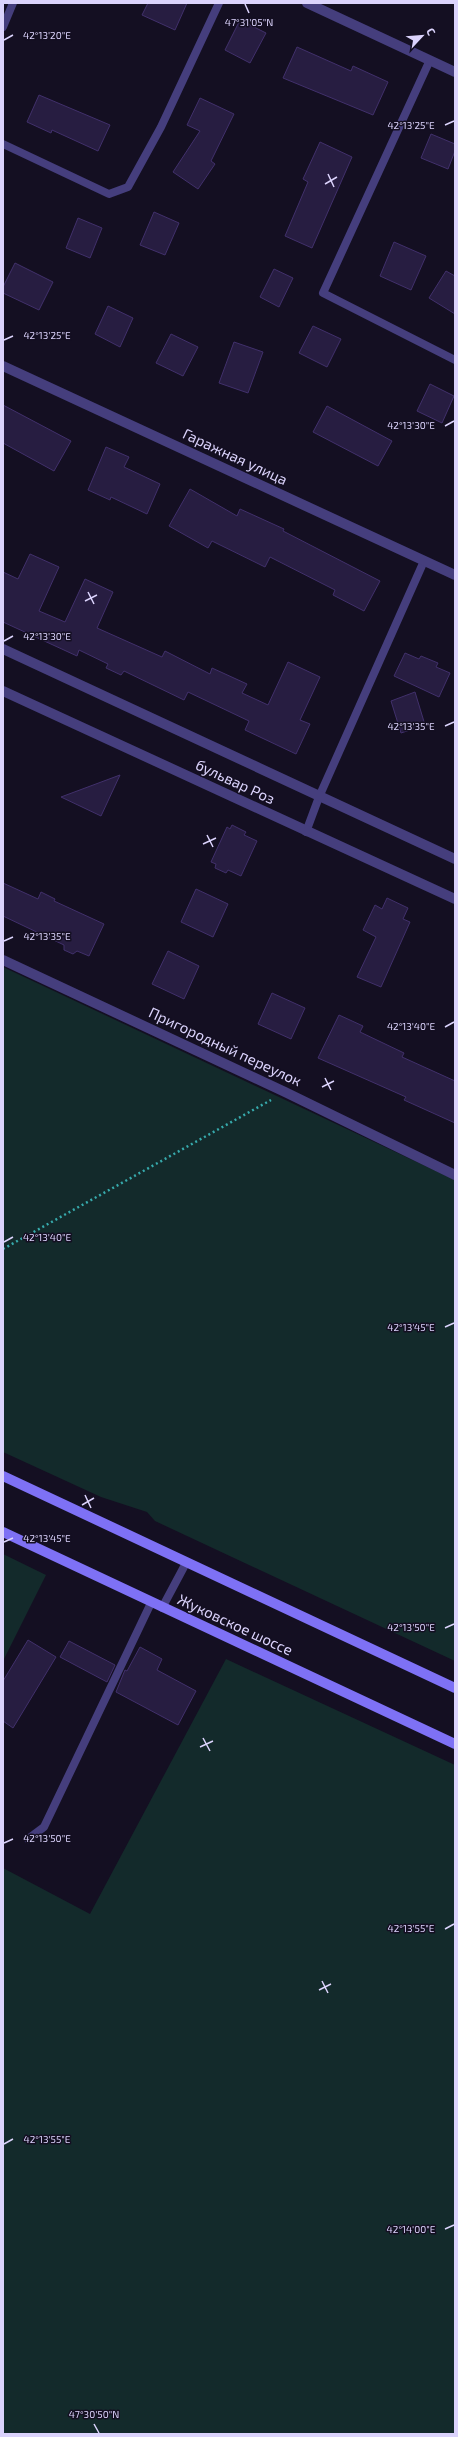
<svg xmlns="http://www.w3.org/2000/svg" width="458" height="2437" viewBox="0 0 458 2437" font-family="'Exo 2',sans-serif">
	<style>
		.green { fill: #132a2b }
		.building { fill: #271d41; stroke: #41306b }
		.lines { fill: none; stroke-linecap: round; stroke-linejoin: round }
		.path { stroke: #37aaac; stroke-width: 2.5; stroke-dasharray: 2 3; stroke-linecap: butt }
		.service { stroke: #453e7d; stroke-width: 8 }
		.minor { stroke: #453e7d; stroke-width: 10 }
		.secondary { stroke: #7e71f5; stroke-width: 10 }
		.ticks { fill: none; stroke: #dbd3fc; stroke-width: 1.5 }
		.labels { text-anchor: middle; stroke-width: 3; stroke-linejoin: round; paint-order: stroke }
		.street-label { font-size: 15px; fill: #dbd3fc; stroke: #140f22 }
		.ticks-label { font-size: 10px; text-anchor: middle; fill: #dbd3fc; stroke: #140f22; stroke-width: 3; stroke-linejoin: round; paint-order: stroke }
	</style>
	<rect width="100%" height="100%" fill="#140f22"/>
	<g class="green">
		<path d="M 3,967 L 455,1180 L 455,1661 L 155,1521 L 147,1512 L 101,1497 L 3,1452 Z"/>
		<path d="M 3,1554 L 46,1575 L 3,1661 Z"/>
		<path d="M 226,1659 L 455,1765 L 455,2434 L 3,2434 L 3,1868 L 90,1914 Z"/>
	</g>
	<g class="building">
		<path d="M 148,3 L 187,3 L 175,30 L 142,15 Z"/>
		<path d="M 240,20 L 266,33 L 250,63 L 225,50 Z"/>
		<path d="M 297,47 L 351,71 L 353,66 L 388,82 L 373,115 L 283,78 Z"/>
		<path d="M 39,95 L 110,125 L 98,151 L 52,130 L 51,133 L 27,122 Z"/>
		<path d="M 200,98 L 234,114 L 211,161 L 215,164 L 198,189 L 173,172 L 200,131 L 187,125 Z"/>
		<path d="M 431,134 L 455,144 L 455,151 L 448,169 L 421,158 Z"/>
		<path d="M 320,142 L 352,157 L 312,248 L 285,236 L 308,182 L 303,179 Z"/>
		<path d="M 154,212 L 179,223 L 165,255 L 140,245 Z"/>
		<path d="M 78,218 L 102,228 L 90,258 L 66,248 Z"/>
		<path d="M 394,242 L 426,256 L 411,290 L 380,276 Z"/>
		<path d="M 15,263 L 53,282 L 39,310 L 3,293 L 3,287 Z"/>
		<path d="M 274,269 L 293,278 L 279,307 L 260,297 Z"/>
		<path d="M 446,271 L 455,276 L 455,314 L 429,298 Z"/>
		<path d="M 108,306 L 133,318 L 120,347 L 95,334 Z"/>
		<path d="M 313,326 L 341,339 L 327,367 L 299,353 Z"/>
		<path d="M 171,334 L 198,347 L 183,376 L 156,363 Z"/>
		<path d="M 234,342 L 263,352 L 248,393 L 219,383 Z"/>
		<path d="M 430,384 L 454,396 L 442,423 L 417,411 Z"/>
		<path d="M 3,405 L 71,441 L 54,471 L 3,443 Z"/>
		<path d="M 327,406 L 392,441 L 378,466 L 313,432 Z"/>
		<path d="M 106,447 L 129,457 L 124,467 L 160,484 L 147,514 L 111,497 L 110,500 L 88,490 Z"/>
		<path d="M 190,489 L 237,516 L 240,509 L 284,529 L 283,531 L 380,581 L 364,611 L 333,595 L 335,590 L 270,557 L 265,567 L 212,541 L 208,548 L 169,526 Z"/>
		<path d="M 30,554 L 59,567 L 39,611 L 65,622 L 85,579 L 113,592 L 97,628 L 162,657 L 165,651 L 210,674 L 212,668 L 247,684 L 242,693 L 268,705 L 288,662 L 320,677 L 300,720 L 310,724 L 296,754 L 245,730 L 249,721 L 188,692 L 184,700 L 124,671 L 121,675 L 106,668 L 108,664 L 79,650 L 77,656 L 3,622 L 3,572 L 18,579 Z"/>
		<path d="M 405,653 L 419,659 L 421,656 L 438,663 L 436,667 L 450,673 L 439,697 L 394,676 Z"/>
		<path d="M 415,692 L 425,725 L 401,733 L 391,701 Z"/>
		<path d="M 120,775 L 101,816 L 61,797 Z"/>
		<path d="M 232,825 L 246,832 L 244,835 L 257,841 L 241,876 L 228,870 L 226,873 L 215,868 L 216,864 L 211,862 L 227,827 L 230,829 Z"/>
		<path d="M 3,883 L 38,899 L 41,892 L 55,899 L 54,901 L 104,924 L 89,956 L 77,951 L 73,954 L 64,950 L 64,945 L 3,916 Z"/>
		<path d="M 196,889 L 228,904 L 213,937 L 181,922 Z"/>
		<path d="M 387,898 L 408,908 L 403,919 L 410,922 L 381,987 L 357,977 L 376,937 L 363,930 L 375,905 L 382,909 Z"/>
		<path d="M 168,951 L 199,966 L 184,999 L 152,984 Z"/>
		<path d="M 272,993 L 305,1008 L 291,1039 L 258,1024 Z"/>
		<path d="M 339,1015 L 363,1026 L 360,1032 L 404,1053 L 402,1057 L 455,1081 L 455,1123 L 404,1100 L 406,1097 L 318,1058 Z"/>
		<path d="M 28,1640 L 56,1657 L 13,1728 L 3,1721 L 3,1681 Z"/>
		<path d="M 69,1641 L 115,1665 L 107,1682 L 60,1657 Z"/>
		<path d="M 140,1647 L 162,1659 L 157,1670 L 196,1691 L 178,1725 L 116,1692 L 125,1670 L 127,1671 Z"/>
	</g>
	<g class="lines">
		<path class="path" d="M 3,1249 L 271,1100"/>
		<g class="service">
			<path d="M 3,27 L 13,3"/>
			<path d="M 430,60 L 323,293 L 455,360"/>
			<path d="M 3,144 L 109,194 L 128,187 L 161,127 L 219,3"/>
			<path d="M 306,832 L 319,797 L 424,561"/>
			<path d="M 162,1608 L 186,1563"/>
			<path d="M 28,1839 L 44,1827 L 151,1603"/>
		</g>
		<g class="minor">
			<path d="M 307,3 L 455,72"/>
			<path d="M 3,366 L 455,575"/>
			<path d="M 3,649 L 455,859"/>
			<path d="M 3,691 L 455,899"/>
			<path d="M 3,960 L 285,1092 L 455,1175"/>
		</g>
		<g class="secondary">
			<path d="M 3,1476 L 455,1688"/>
			<path d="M 3,1532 L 455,1744"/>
		</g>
	</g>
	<path class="ticks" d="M 245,4 L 249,13M 4,40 L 13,35M 445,125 L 454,121M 328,174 L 334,187M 325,184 L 337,177M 4,340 L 13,336M 445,426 L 454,421M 88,592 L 94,604M 85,601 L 97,595M 4,641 L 13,636M 445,726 L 454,722M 207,835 L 213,847M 203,844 L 216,838M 4,941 L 13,937M 445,1027 L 454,1022M 325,1078 L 331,1090M 322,1087 L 334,1081M 4,1242 L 13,1237M 445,1327 L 454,1323M 85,1495 L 91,1508M 82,1505 L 94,1498M 4,1542 L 13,1538M 445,1628 L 454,1624M 203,1738 L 210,1751M 200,1747 L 213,1741M 4,1843 L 13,1839M 445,1929 L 454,1924M 322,1981 L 328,1993M 319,1990 L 331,1984M 4,2144 L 13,2139M 445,2229 L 454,2225M 94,2424 L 99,2433"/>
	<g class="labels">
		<g class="street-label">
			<text transform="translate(235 457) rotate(25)" y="5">Гаражная улица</text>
			<text transform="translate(235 782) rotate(25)" y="5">бульвар Роз</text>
			<text transform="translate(225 1047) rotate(25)" y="5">Пригородный переулок</text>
			<text transform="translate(235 1625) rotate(25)" y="5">Жуковское шоссе</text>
		</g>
	</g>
	<g class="ticks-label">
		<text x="249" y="26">47°31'05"N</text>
		<text x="47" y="39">42°13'20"E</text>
		<text x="411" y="129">42°13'25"E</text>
		<text x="47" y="339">42°13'25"E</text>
		<text x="411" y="429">42°13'30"E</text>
		<text x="47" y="640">42°13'30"E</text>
		<text x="411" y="730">42°13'35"E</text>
		<text x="47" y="940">42°13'35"E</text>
		<text x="411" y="1030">42°13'40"E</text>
		<text x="47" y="1241">42°13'40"E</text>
		<text x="411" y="1331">42°13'45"E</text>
		<text x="47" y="1542">42°13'45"E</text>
		<text x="411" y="1631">42°13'50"E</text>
		<text x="47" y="1842">42°13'50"E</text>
		<text x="411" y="1932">42°13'55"E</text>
		<text x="47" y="2143">42°13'55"E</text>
		<text x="411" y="2233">42°14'00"E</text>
		<text x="94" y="2418">47°30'50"N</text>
	</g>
	<rect width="458" height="2437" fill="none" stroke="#dbd3fc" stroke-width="8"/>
	<g transform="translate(422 36) rotate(64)" stroke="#140f22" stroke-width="3" paint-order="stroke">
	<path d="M0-3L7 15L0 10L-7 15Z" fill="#dbd3fc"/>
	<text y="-6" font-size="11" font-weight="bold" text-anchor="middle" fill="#dbd3fc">С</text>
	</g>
</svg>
